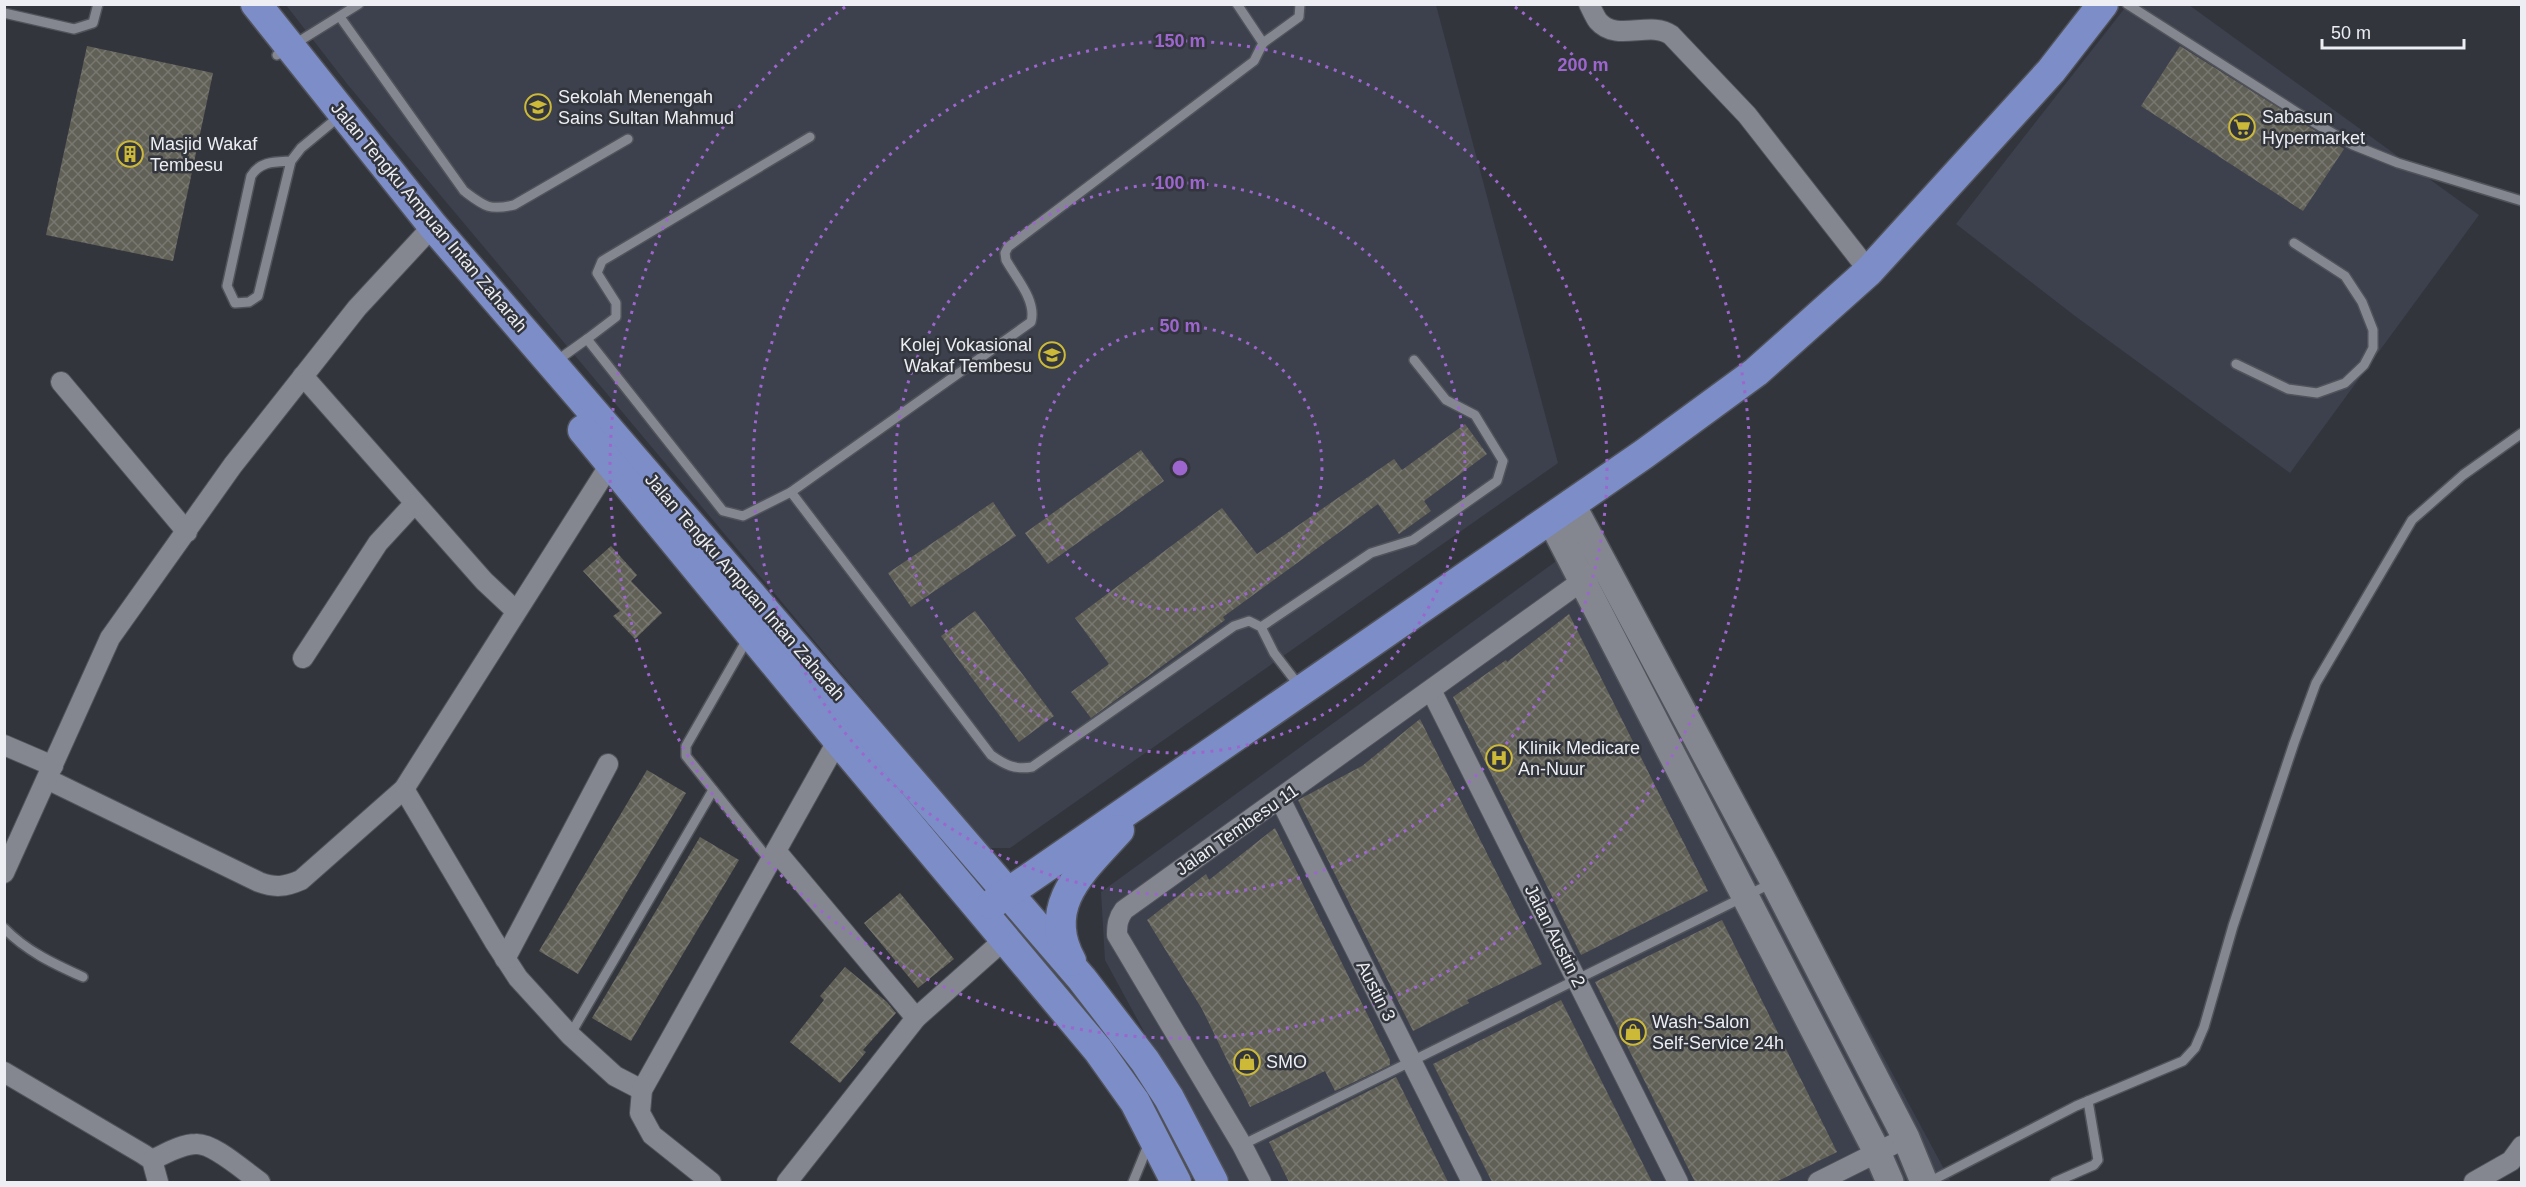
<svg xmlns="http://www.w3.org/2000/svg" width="2526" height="1187" viewBox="0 0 2526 1187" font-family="Arial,sans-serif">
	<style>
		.built { fill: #3c414d }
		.building { fill: url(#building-cross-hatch) }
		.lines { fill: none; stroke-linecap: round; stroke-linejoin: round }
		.lane-casing { stroke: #51535a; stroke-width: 12 }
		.street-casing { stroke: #51535a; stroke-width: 22 }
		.secondary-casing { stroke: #51535a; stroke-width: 30 }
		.primary-casing { stroke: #51535a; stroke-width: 33 }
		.lane { stroke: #848790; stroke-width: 9 }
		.street { stroke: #848790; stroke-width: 20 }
		.secondary { stroke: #848790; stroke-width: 27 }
		.primary { stroke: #7c8dc8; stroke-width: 30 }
		.ring { fill: none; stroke: #9d66cf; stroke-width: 3; stroke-dasharray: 3 6 }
		.labels { text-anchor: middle; stroke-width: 5; stroke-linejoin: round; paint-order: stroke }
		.poi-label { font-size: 18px; fill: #eceef3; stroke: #33353d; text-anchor: start }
		.street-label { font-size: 18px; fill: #eceef3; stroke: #33353d }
		.centre { fill: #9d66cf; stroke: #33353d; stroke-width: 3 }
		.ring-label { font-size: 18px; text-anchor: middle; font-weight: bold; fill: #9d66cf; stroke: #33353d; stroke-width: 5; stroke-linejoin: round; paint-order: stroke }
	</style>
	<defs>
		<pattern id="building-cross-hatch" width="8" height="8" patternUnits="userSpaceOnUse" patternTransform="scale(1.5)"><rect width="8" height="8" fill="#616057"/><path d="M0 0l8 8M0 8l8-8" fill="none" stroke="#787770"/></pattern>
	</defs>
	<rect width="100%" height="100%" fill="#33353d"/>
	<g class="built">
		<path d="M 2128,4 L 2189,5 L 2479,215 L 2290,473 L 2075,316 L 1956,224 Z"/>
		<path d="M 286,5 L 1436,5 L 1558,463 L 1010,848 L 988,848 L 348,85 Z"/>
		<path d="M 1599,530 L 1951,1182 L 1223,1182 L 1204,1142 L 1105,960 L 1101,892 Z"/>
	</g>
	<g class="building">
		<path d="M 87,46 L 213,73 L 173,261 L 46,235 Z"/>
		<path d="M 2180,46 L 2344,149 L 2303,211 L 2141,106 Z"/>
		<path d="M 1465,424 L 1487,454 L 1424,501 L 1431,511 L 1399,534 L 1378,504 L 1223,617 L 1225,620 L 1091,718 L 1071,692 L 1109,664 L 1075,618 L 1222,508 L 1257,554 L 1394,459 L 1402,470 Z"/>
		<path d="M 1141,450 L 1164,481 L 1048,564 L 1025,533 Z"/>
		<path d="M 993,502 L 1016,536 L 911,607 L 888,573 Z"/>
		<path d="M 611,546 L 637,575 L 631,581 L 662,613 L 635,639 L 613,616 L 620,611 L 583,571 Z"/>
		<path d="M 975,611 L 1054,716 L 1019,742 L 941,636 Z"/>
		<path d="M 1569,614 L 1708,891 L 1581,955 L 1453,697 L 1506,660 L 1507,662 Z"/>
		<path d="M 1420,719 L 1542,964 L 1467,1000 L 1469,1003 L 1413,1031 L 1298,800 L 1362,766 Z"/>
		<path d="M 647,770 L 686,793 L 578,974 L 539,951 Z"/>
		<path d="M 1275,828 L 1390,1060 L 1390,1065 L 1335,1091 L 1325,1071 L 1250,1107 L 1202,1009 L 1147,920 L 1206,874 L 1209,880 Z"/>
		<path d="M 700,837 L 739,860 L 631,1041 L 592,1018 Z"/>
		<path d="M 900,893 L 954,959 L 918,988 L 864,923 Z"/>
		<path d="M 1722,920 L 1837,1152 L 1776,1182 L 1695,1182 L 1595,982 Z"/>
		<path d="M 845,967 L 887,1002 L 896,1013 L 863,1050 L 866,1052 L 840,1083 L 790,1042 L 824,1000 L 820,996 Z"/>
		<path d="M 1561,1000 L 1652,1182 L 1492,1182 L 1433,1064 Z"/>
		<path d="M 1396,1077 L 1448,1182 L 1289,1182 L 1269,1142 Z"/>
	</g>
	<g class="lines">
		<g class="lane-casing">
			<g id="lane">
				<path d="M 1237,4 L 1263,43 L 1254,61 L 1008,247 L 1005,253 L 1006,260 C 1016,278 1037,301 1031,322 L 791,492 L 991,755 C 1005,765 1015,770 1032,767 L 1234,626 L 1249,621 L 1261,627 L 1274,653 L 1300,687"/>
				<path d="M 2127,4 L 2301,115 L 2353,145 L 2398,163 L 2522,201"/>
				<path d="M 4,13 L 74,29 L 93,23 L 98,4"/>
				<path d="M 340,17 L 464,191 C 484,206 489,211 514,205 L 628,139"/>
				<path d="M 1263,43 L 1299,17 L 1300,4"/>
				<path d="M 277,55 L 359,4"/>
				<path d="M 291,161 C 275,162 260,161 251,176 L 227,286 L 235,303 L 249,302 L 258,296 L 291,161 L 301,148 L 341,115"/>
				<path d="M 587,339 L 616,317 L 616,303 L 597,273 L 602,261 L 810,137"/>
				<path d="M 555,362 L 587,339 L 723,511 L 743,516 L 791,492"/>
				<path d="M 2236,364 L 2288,389 L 2317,393 L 2345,383 L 2364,365 L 2373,348 L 2373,330 L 2362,302 L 2345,276 L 2294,243"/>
				<path d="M 1261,627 L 1371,553 L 1413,540 L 1497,481 L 1503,461 L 1475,415 L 1446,400 L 1414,360"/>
				<path d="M 748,638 L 686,746 L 686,756 L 770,861"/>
				<path d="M 4,928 C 26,951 54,964 83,977"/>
				<path d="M 570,1035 L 713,790"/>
				<path d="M 1242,1145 L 1772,883"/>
				<path d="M 1133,1182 L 1149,1143"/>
				<path d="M 1929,1182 L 2076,1106 L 2183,1061 L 2195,1048 L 2204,1027 L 2233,926 L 2294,743 L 2316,683 L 2412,520 L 2463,475 L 2522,433"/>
				<path d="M 2055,1182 L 2094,1165 L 2098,1160 L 2088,1101"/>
			</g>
		</g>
		<g class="street-casing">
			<g id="street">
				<path d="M 1589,4 C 1592,10 1595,17 1598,21 C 1617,43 1650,20 1671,35 L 1747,115 L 1869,271"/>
				<path d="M 303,376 L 484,581 L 516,611"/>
				<path d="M 61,382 L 187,532"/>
				<path d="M 303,658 L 378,543 L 414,504"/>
				<path d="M 1431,690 L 1678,1182"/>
				<path d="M 4,745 L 53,766"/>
				<path d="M 47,779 L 259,882 C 275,888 285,887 301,880 L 404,789 L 611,463 L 617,456"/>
				<path d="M 404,789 L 494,941 L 518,978 L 570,1035 L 615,1076 L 642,1090"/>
				<path d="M 1280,799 L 1472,1182"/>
				<path d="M 776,851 L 916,1018"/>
				<path d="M 4,873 L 110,638 L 233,465 L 357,308 L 433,226"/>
				<path d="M 505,959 L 608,764"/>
				<path d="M 4,1072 L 143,1154 L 152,1160 L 158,1182"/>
				<path d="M 152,1160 C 165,1154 181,1144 196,1144 C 214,1143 245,1172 260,1182"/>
				<path d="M 711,1182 L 652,1135 L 640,1113 L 642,1090 L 838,740"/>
				<path d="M 787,1182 L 916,1018 L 1005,939"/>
				<path d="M 1261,1182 L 1242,1145 L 1117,935 C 1117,924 1118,918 1124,910 L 1593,573"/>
				<path d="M 1818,1182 L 1906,1138"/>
				<path d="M 2474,1182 L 2511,1161 L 2522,1146"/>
			</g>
		</g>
		<g class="secondary-casing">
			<g id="secondary">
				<path d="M 1571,503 L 1774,882 L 1906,1138 L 1924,1182"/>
				<path d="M 1550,518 L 1877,1152 L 1890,1182"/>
			</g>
		</g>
		<g class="primary-casing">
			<g id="primary">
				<path d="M 256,4 L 433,226 L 1082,979 L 1145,1061 L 1169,1098 L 1213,1182"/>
				<path d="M 583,430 L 838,740 L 1098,1050 L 1135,1102 L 1176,1182"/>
				<path d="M 992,904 L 1644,454 L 1756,372 L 1869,271 L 2051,71 L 2103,4"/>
				<path d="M 1071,961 C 1040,905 1084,869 1119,830"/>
			</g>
		</g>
		<use href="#lane" class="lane"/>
		<use href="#street" class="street"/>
		<use href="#secondary" class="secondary"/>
		<use href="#primary" class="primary"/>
	</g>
	<g class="ring">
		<circle cx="1180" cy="468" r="142"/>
		<circle cx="1180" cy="468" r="285"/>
		<circle cx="1180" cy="468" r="427"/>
		<path d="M1515 7A570 570 0 1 1 845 7"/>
	</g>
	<defs>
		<g id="school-ring" transform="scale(1.35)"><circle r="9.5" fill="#33353d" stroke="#ccb938" stroke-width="1.5"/><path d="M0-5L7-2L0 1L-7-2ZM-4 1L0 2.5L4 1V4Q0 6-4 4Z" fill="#ccb938"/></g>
		<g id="supermarket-ring" transform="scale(1.35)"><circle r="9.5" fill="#33353d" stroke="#ccb938" stroke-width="1.5"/><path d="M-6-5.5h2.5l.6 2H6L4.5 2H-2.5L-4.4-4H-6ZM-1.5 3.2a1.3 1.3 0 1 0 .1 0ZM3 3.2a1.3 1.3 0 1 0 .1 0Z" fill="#ccb938"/></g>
		<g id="building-ring" transform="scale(1.35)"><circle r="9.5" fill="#33353d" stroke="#ccb938" stroke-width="1.5"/><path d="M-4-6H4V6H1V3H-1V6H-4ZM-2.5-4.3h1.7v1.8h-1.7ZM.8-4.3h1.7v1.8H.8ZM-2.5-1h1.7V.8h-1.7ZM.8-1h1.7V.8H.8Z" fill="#ccb938"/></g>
		<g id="hospital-ring" transform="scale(1.35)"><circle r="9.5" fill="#33353d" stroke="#ccb938" stroke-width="1.5"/><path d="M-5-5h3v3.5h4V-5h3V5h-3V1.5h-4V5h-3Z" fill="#ccb938"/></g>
		<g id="shop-ring" transform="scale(1.35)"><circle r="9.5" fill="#33353d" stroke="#ccb938" stroke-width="1.5"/><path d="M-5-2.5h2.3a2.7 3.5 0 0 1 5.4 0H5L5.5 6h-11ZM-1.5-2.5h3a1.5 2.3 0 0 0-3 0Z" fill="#ccb938"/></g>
	</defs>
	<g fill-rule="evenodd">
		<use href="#school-ring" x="538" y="107"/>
		<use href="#supermarket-ring" x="2242" y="127"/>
		<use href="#building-ring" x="130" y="154"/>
		<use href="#school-ring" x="1052" y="355"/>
		<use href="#hospital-ring" x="1499" y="758"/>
		<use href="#shop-ring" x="1633" y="1032"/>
		<use href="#shop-ring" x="1247" y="1062"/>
	</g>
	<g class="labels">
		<g class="poi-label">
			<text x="558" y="103">Sekolah Menengah<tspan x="558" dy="21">Sains Sultan Mahmud</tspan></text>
			<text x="2262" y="123">Sabasun<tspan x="2262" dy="21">Hypermarket</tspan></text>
			<text x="150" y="150">Masjid Wakaf<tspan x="150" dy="21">Tembesu</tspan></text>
			<text x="1032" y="351" text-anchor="end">Kolej Vokasional<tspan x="1032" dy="21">Wakaf Tembesu</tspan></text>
			<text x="1518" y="754">Klinik Medicare<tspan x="1518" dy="21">An-Nuur</tspan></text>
			<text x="1652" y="1028">Wash-Salon<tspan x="1652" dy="21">Self-Service 24h</tspan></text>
			<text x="1266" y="1068">SMO</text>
		</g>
		<g class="street-label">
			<text transform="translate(429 217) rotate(50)" y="6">Jalan Tengku Ampuan Intan Zaharah</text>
			<text transform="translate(745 587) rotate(49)" y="6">Jalan Tengku Ampuan Intan Zaharah</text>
			<text transform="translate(1237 830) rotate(-35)" y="6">Jalan Tembesu 11</text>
			<text transform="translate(1555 936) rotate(63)" y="6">Jalan Austin 2</text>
			<text transform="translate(1376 991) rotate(63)" y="6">Austin 3</text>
		</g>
	</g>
	<circle cx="1180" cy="468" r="9" class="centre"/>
	<g class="ring-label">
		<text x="1180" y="47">150 m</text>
		<text x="1583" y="71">200 m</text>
		<text x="1180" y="189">100 m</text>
		<text x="1180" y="332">50 m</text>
	</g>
	<rect width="2526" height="1187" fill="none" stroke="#eceef3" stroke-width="12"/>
	<path d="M2322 39v9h142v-9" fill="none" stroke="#eceef3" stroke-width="3"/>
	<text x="2331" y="39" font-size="18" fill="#eceef3" stroke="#33353d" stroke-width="4.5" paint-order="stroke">50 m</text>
</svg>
